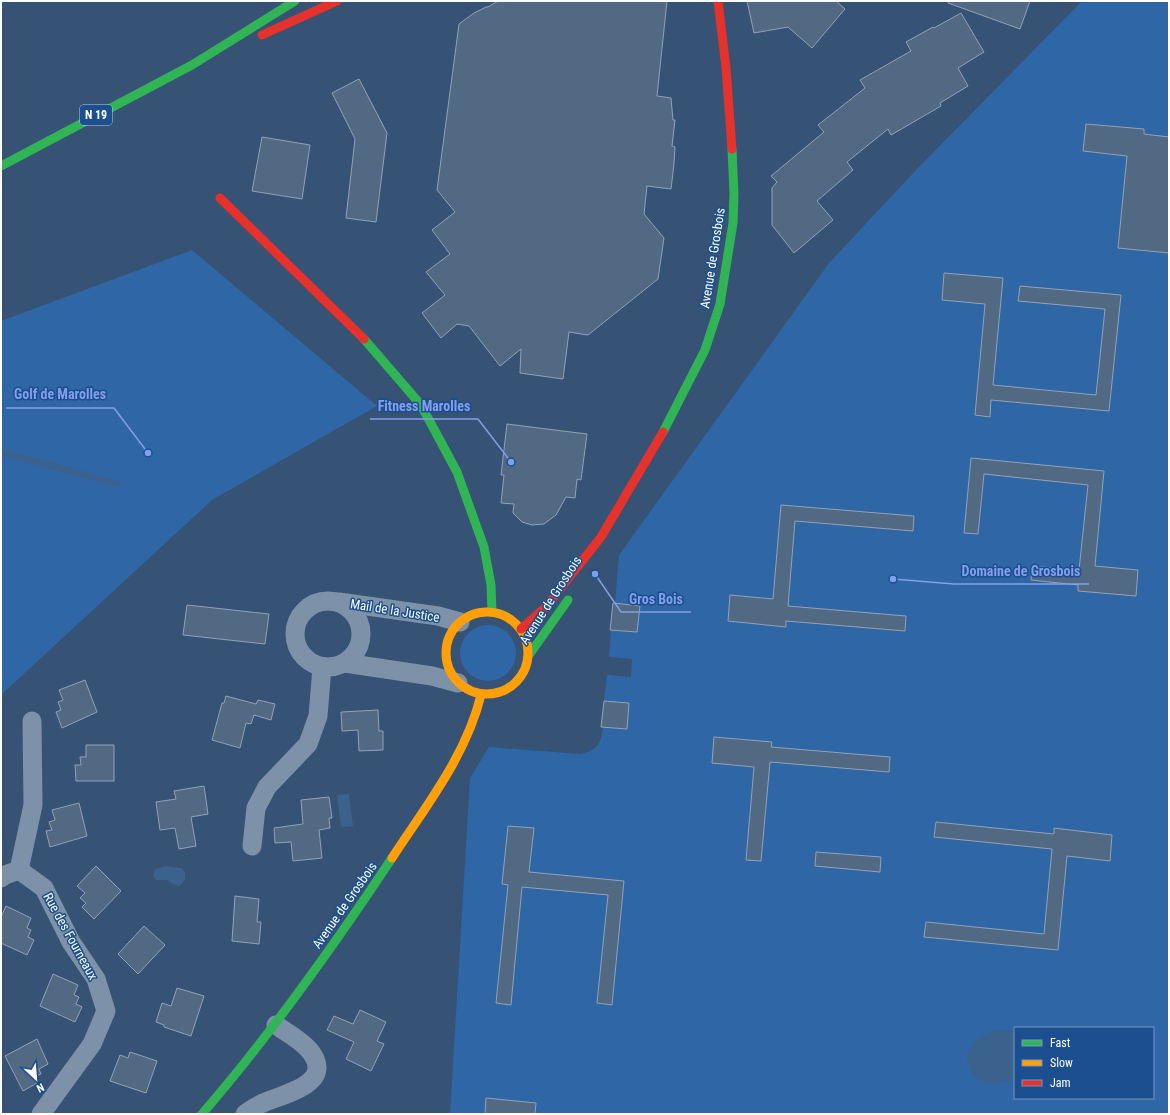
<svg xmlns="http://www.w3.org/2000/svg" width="1170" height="1115" viewBox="0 0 1170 1115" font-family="'Roboto Condensed',sans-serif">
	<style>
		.green { fill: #2f66a5; fill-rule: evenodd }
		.water { fill: #3b618d }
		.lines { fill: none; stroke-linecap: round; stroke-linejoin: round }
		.stream { stroke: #3b618d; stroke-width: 6 }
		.building { fill: #526984; stroke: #92a2b6 }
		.street { stroke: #7d92a8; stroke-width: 19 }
		.fast { stroke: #30b455; stroke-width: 9 }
		.slow { stroke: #ff9f0a; stroke-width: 9 }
		.jam { stroke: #e5322d; stroke-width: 9 }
		.labels { text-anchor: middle; stroke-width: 3; stroke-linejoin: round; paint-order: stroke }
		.shield { fill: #1b4f8f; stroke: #bbcadd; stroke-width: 1 }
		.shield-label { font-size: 12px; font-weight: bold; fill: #fff }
		.street-label { font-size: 13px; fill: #fff; stroke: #1b4f8f }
		.leader { fill: none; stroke: #839eea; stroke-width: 1.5 }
		.callout-dot { fill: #839eea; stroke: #1b4f8f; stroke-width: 1.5 }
		.callout-label { font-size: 14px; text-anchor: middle; font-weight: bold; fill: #839eea; stroke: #1b4f8f; stroke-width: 3; stroke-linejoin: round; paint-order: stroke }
	</style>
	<rect width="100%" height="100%" fill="#365274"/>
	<g class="green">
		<path d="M 1082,1 L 1169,1 L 1169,1114 L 450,1114 L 470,778 L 489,747 L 581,754 C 598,750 601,743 603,727 L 601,727 L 607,675 L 631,677 L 632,659 L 609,657 L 611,630 L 610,630 L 613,603 L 615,603 L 619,555 L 829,263 L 916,170 ZM 1015,1028 L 1153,1028 L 1153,1098 L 1015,1098 Z"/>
		<path d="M 192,250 L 377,406 L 212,500 L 1,695 L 1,321 Z"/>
		<circle cx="488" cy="653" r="28"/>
	</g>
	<g class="water">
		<path d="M 349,794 L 353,826 L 341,827 L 337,795 Z"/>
		<path d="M 165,866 L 182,868 L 185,872 L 185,880 L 179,886 L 173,884 L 167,880 L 156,880 L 153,875 L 155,869 Z"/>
		<path d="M 998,1030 L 1015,1031 L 1015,1080 C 1006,1079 996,1086 987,1083 C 979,1080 972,1075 969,1067 C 962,1047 981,1034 998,1030 Z"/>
	</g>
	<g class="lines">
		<path class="stream" d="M 1,452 L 118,484"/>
	</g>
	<g class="building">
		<path d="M 498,1 L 667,1 L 657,96 L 671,98 L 673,120 L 675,120 L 672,146 L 675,147 L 674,164 L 671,189 L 647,186 L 644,214 L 664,238 L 658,279 L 588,335 L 569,332 L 563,379 L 520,373 L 521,349 L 500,366 L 469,326 L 457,324 L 441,338 L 422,313 L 445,295 L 426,272 L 450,254 L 432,230 L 455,212 L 437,190 L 459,24 L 474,13 L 486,7 L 488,7 Z"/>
		<path d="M 747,1 L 836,1 L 845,9 L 812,48 L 788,27 L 754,33 Z"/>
		<path d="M 949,1 L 1030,1 L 1020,29 L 948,3 Z"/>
		<path d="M 961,13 L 984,52 L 958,68 L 968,86 L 940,103 L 941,106 L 891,135 L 888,129 L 847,162 L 853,170 L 817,201 L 833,220 L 794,253 L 772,225 L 772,188 L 777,182 L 771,176 L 824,132 L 818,125 L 865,88 L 860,80 L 911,51 L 906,42 L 933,27 L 934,28 Z"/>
		<path d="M 359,79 L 387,133 L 376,222 L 346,218 L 355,139 L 332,93 Z"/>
		<path d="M 1086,124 L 1144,129 L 1144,134 L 1169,137 L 1169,253 L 1118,248 L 1127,156 L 1083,151 Z"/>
		<path d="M 262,137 L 310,145 L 302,199 L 252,191 Z"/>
		<path d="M 944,273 L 1003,278 L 993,385 L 1096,395 L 1105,309 L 1018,301 L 1020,286 L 1121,295 L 1109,411 L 991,400 L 990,417 L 975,415 L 985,304 L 942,300 Z"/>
		<path d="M 507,424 L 587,434 L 581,480 L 577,479 L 575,498 L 566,497 L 556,515 L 544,524 L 532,525 L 522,522 L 513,513 L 514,504 L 501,503 L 504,475 L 501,475 Z"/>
		<path d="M 971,458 L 1104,471 L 1095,566 L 1138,570 L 1136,596 L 1078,591 L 1078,585 L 1031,580 L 1032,566 L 1079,570 L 1088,485 L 984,474 L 978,534 L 964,533 Z"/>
		<path d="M 781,505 L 914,516 L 913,531 L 795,521 L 788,606 L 906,616 L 905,631 L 786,621 L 786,627 L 728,621 L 730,595 L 773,599 Z"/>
		<path d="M 613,603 L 640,606 L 637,632 L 610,630 Z"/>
		<path d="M 187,605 L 269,614 L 265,644 L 183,635 Z"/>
		<path d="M 85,680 L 97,712 L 62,728 L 56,712 L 61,710 L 58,702 L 63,700 L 59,690 Z"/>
		<path d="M 226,696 L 256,704 L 258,700 L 275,704 L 271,720 L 254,715 L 251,724 L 246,723 L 240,748 L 212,740 L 222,703 L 224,703 Z"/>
		<path d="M 604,701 L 629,703 L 627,729 L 601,727 Z"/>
		<path d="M 378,710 L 379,731 L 383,731 L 383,750 L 359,751 L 358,730 L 342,731 L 341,712 Z"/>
		<path d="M 714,737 L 772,742 L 771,747 L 890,757 L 889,772 L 770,762 L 761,861 L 746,860 L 754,767 L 712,763 Z"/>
		<path d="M 86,745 L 114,745 L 114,781 L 76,781 L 75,765 L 81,765 L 80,757 L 86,757 Z"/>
		<path d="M 204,786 L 208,814 L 191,817 L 196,846 L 179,849 L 175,828 L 160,830 L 156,802 L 176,799 L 174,791 Z"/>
		<path d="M 329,797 L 332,818 L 329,818 L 330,828 L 319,830 L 322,858 L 293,861 L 291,842 L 275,843 L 274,828 L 303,824 L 301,800 Z"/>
		<path d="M 79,803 L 87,836 L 50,847 L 46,831 L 52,830 L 49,822 L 55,820 L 52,810 Z"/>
		<path d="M 936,822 L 1054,834 L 1054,828 L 1112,835 L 1110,861 L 1067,856 L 1058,950 L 924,937 L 926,922 L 1044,934 L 1052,849 L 934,837 Z"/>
		<path d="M 508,826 L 534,828 L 529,872 L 624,881 L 612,1005 L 597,1003 L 608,895 L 522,887 L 511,1005 L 496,1003 L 508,885 L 502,884 Z"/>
		<path d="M 816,852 L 881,857 L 880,872 L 815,866 Z"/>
		<path d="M 96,866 L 121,891 L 94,919 L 82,907 L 86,903 L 80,898 L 85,893 L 77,886 Z"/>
		<path d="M 235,896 L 259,899 L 257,922 L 261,922 L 259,944 L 232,941 Z"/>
		<path d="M 6,906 L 31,918 L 27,928 L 31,930 L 28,937 L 34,940 L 27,955 L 1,943 L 1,917 Z"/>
		<path d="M 144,926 L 165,945 L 138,974 L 118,954 Z"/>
		<path d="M 53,974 L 78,985 L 74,995 L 79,997 L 76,1004 L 82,1007 L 75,1022 L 40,1006 Z"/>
		<path d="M 177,988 L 204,996 L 191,1036 L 164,1027 L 164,1025 L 156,1022 L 162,1003 L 171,1006 Z"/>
		<path d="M 360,1010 L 386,1022 L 377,1041 L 384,1044 L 371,1071 L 346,1059 L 354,1042 L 327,1030 L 334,1016 L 353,1024 Z"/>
		<path d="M 37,1039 L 48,1064 L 39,1069 L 41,1074 L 34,1077 L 37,1083 L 23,1091 L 5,1056 Z"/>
		<path d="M 130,1052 L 157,1061 L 146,1093 L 110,1081 L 120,1055 L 128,1058 Z"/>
		<path d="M 486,1098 L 536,1103 L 535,1114 L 485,1114 Z"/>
	</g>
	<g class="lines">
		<g class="street">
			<circle cx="328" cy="634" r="33"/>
			<path d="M 339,602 L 438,616 L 460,622"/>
			<path d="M 345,663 L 432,676 L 458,683"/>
			<path d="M 252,846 L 256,808 L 267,787 L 308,744 L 318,716 L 322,667"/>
			<path d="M 19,870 L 33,805 L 32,721"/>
			<path d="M 1,878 L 5,875 L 19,870 L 44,888 L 71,942 L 96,979 L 106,1011 L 92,1044 L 41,1114"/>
			<path d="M 245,1114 C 250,1110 257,1106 263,1103 C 283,1094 336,1084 310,1051 C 301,1040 287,1033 276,1025"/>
		</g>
		<g class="fast">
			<path d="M 1,166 L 192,65 L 295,1"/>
			<path d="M 364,339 L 421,405 L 457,472 L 484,547 L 491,585 L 492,612"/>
			<path d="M 663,432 L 705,350 L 720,304 L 733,223 L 734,194 L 732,149"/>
			<path d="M 529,655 L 568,600"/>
			<path d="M 202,1114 C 272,1033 333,947 392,858"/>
		</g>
		<g class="slow">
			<circle cx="487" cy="653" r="41"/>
			<path d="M 392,858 C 426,806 466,756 481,695"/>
		</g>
		<g class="jam">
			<path d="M 718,1 L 726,68 L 732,149"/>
			<path d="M 262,35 L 337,1"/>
			<path d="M 220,198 L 364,339"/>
			<path d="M 521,629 L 545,608 L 601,537 L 663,432"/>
		</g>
	</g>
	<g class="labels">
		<rect class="shield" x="80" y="105" width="32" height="20" rx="3"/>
		<g class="shield-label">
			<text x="96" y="119">N 19</text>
		</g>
		<g class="street-label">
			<text transform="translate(712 258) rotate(-81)" y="5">Avenue de Grosbois</text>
			<text transform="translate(550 600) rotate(-57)" y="5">Avenue de Grosbois</text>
			<text transform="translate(395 610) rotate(9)" y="5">Mail de la Justice</text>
			<text transform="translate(344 905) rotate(-55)" y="5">Avenue de Grosbois</text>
			<text transform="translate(71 936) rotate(61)" y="5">Rue des Fourneaux</text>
		</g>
	</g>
	<path class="leader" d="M148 453L114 408H6M511 462L478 419H370M893 579L954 584H1089M595 574L621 612H691"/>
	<g class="callout-dot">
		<circle cx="148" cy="453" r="4"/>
		<circle cx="511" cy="462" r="4"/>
		<circle cx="893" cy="579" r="4"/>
		<circle cx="595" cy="574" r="4"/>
	</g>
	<g class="callout-label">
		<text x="60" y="399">Golf de Marolles</text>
		<text x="424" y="411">Fitness Marolles</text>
		<text x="1021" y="576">Domaine de Grosbois</text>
		<text x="656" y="604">Gros Bois</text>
	</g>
	<rect width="1170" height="1115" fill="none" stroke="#ffffff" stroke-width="4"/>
	<rect x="1014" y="1027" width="140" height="72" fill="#1b4f8f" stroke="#7695bc"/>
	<rect x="1022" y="1040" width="20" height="6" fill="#30b455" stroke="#7695bc"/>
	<text x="1050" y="1047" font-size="12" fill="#ffffff">Fast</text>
	<rect x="1022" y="1060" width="20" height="6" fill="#ff9f0a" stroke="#7695bc"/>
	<text x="1050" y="1067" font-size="12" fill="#ffffff">Slow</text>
	<rect x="1022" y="1080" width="20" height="6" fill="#e5322d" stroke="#7695bc"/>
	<text x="1050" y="1087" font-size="12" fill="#ffffff">Jam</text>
	<g transform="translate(36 1079) rotate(154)" stroke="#1b4f8f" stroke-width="3" paint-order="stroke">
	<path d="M0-3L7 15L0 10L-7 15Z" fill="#ffffff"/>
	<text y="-6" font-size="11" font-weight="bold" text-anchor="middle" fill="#ffffff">N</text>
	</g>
</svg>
